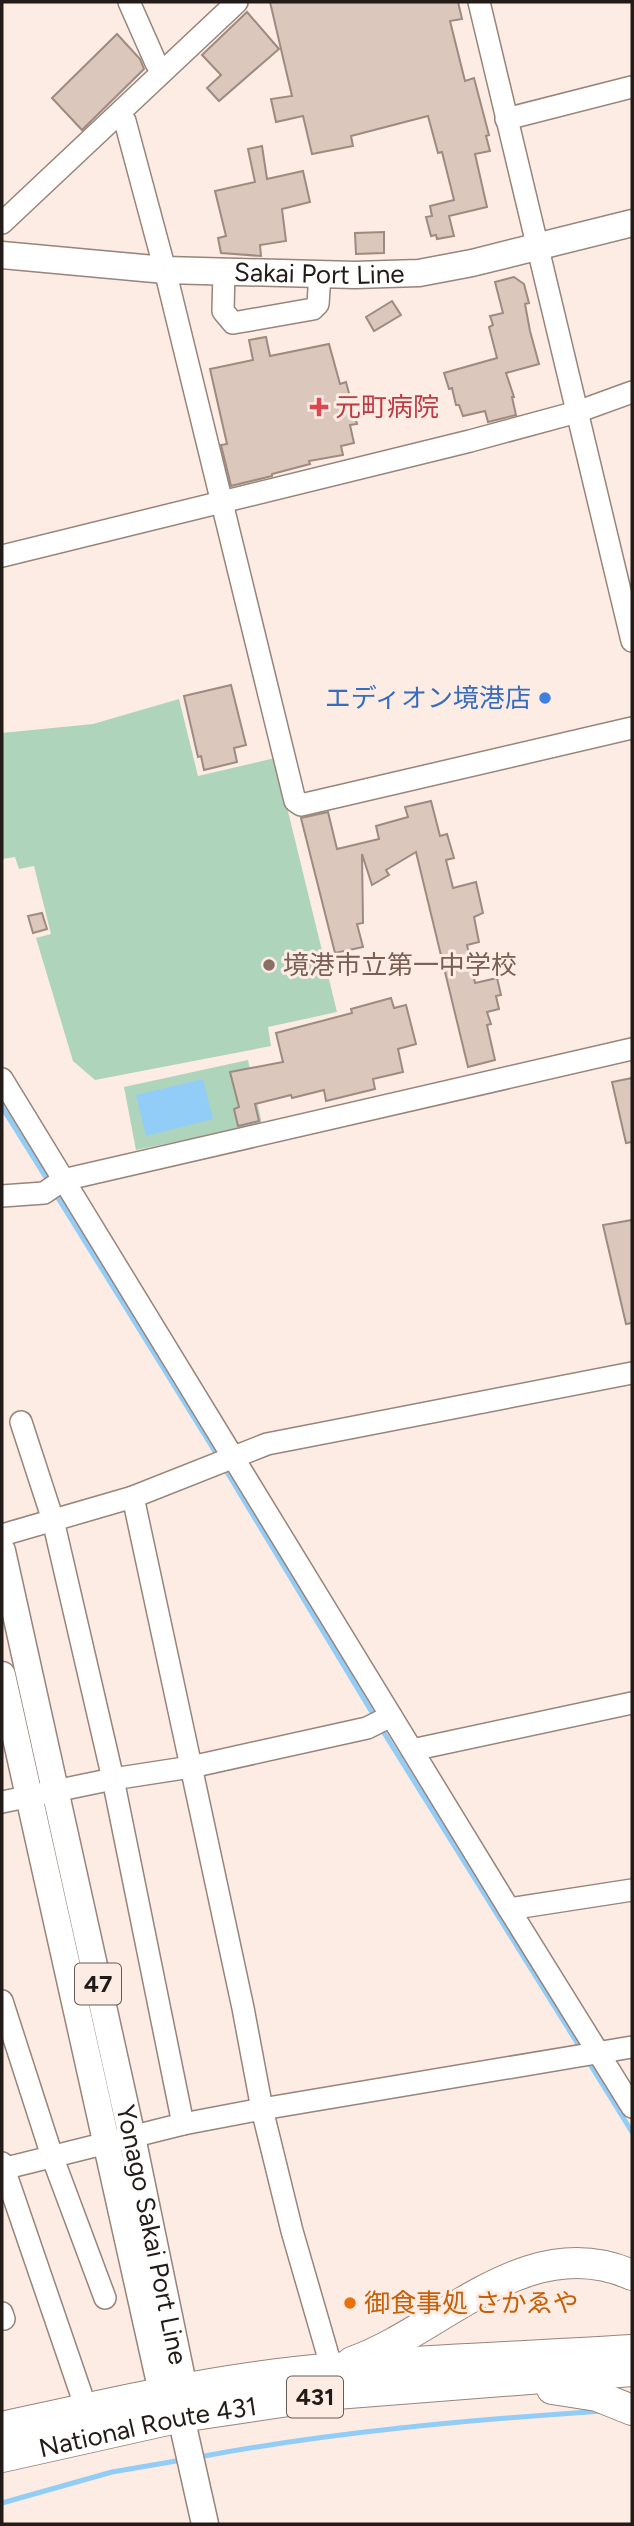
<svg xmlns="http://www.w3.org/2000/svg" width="634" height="2526" viewBox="0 0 634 2526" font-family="Figtree,'Noto Sans JP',sans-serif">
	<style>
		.green { fill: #aed4bb }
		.water { fill: #92cdf7 }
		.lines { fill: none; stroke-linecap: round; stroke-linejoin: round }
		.stream { stroke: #92cdf7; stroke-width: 5 }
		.building { fill: #dbc7bc; stroke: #9d8a80; stroke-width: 2 }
		.minor-casing { stroke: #97847a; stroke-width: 24 }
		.major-casing { stroke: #97847a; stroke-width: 29 }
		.highway-casing { stroke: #97847a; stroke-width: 32 }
		.minor { stroke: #fff; stroke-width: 21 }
		.major { stroke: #fff; stroke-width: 26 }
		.highway { stroke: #fff; stroke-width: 30 }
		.health-dot { fill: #e0444e; stroke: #fdece3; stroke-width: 2.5 }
		.shop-dot { fill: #3f7fe0; stroke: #fdece3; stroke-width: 2.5 }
		.education-dot { fill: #8d6e63; stroke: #fdece3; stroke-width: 2.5 }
		.food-dot { fill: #e8710a; stroke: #fdece3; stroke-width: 2.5 }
		.labels { text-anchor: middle; stroke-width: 6; stroke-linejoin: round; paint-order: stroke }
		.shield { fill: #fdece3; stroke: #645a54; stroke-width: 2 }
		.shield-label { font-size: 24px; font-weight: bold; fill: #221b17 }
		.street-label { font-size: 26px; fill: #221b17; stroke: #fdece3 }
		.health-label { font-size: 26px; fill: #be3a42; stroke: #fdece3; text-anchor: start }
		.shop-label { font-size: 26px; fill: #366cbe; stroke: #fdece3; text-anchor: end }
		.education-label { font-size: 26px; fill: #785e54; stroke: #fdece3; text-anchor: start }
		.food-label { font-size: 26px; fill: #c56008; stroke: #fdece3; text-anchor: start }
	</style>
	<rect width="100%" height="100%" fill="#fdece3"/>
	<g class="green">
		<path d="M 179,699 L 198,776 L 275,758 L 337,1012 L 268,1027 L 271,1046 L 95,1080 L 73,1061 L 36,938 L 51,934 L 34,866 L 19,869 L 15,857 L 2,859 L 2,733 L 93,724 Z"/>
		<path d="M 248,1060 L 262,1124 L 136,1150 L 124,1087 Z"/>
	</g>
	<path class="water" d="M 203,1079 L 213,1119 L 146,1136 L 136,1095 Z"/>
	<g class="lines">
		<g class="stream">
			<path d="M 2,1107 L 50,1184"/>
			<path d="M 55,1193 L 219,1458"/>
			<path d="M 224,1467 L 376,1719"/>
			<path d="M 381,1728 L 581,2049"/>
			<path d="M 588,2061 L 632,2132"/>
			<path d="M 199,2457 C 332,2432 468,2420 603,2411"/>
			<path d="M 2,2503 L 112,2472 L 182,2460"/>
		</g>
	</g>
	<g class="building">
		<path d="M 270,2 L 458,2 L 462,19 L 450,21 L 465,81 L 474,78 L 489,135 L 486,136 L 490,151 L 475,154 L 487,207 L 449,216 L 454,236 L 437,239 L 436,235 L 431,236 L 426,217 L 432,216 L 430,206 L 454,200 L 442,152 L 438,153 L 428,116 L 351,136 L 353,146 L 312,154 L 303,116 L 276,122 L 271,99 L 292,96 Z"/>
		<path d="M 247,12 L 279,49 L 219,101 L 207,88 L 221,75 L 202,55 Z"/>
		<path d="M 117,34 L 140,59 L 144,69 L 82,130 L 52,98 Z"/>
		<path d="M 262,146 L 267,179 L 303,171 L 310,202 L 282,209 L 286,241 L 260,245 L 261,256 L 221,253 L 218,238 L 226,236 L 215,191 L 255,182 L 248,149 Z"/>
		<path d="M 384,232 L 384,253 L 356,254 L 355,233 Z"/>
		<path d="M 514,277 L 524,284 L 529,303 L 525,304 L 530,331 L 539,364 L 506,373 L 514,397 L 512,397 L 516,415 L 488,422 L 485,411 L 463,416 L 459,405 L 456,405 L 452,388 L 449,389 L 444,373 L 497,358 L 489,327 L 493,325 L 490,316 L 503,313 L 495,282 Z"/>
		<path d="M 392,301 L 401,315 L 374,331 L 366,317 Z"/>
		<path d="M 266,337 L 270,356 L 329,344 L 340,384 L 346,382 L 357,424 L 350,425 L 354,443 L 341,446 L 343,455 L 309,461 L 310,464 L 272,474 L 272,476 L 231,486 L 221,445 L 227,444 L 210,369 L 253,360 L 249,340 Z"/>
		<path d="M 231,685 L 246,745 L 234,748 L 237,762 L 204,770 L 201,756 L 198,757 L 184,696 Z"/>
		<path d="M 431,801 L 440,836 L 447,834 L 454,858 L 446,860 L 453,888 L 476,882 L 483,913 L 474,917 L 479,942 L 467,945 L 475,983 L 497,978 L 501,995 L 496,996 L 499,1009 L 487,1012 L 491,1024 L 487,1025 L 495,1060 L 468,1067 L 416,852 L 386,870 L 389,875 L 372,885 L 362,854 L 363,923 L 357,924 L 363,947 L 335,953 L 301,818 L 328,812 L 337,849 L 379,839 L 376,826 L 408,817 L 405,807 Z"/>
		<path d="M 42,913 L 47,929 L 33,933 L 28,916 Z"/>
		<path d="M 391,998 L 394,1008 L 406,1005 L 416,1044 L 398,1049 L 403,1072 L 373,1079 L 375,1089 L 326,1101 L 324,1090 L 292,1098 L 291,1095 L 255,1104 L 259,1121 L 238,1126 L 234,1109 L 239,1107 L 230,1072 L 283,1062 L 276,1033 L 352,1013 L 351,1009 Z"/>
		<path d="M 632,1078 L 632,1142 L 626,1143 L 612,1082 Z"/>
		<path d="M 632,1220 L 632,1323 L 626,1324 L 603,1225 Z"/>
	</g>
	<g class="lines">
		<g class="minor-casing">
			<g id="minor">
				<path d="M 129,2 L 156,63 L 162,71"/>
				<path d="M 479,2 L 632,641"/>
				<path d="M 120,114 L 125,121 L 165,270 L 295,801 L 301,805 L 632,728"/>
				<path d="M 506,119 L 632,87"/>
				<path d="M 2,223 L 237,2"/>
				<path d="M 224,271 L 223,311 L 233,323 L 313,309 L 318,304 L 320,274"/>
				<path d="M 2,556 L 470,441 L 577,412 L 632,392"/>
				<path d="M 2,1079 L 509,1909 L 632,2107"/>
				<path d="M 2,1196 L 44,1193 L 63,1180 L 632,1049"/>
				<path d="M 21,1422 L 53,1520 L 113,1779 L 183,2124"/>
				<path d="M 133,1497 L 243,2008 L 262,2109 L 292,2231 L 332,2369"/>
				<path d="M 2,1535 L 133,1497 L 267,1444 L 632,1373"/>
				<path d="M 412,1750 L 632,1703"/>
				<path d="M 2,1802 L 113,1779 L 191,1767 L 367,1728 L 391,1716"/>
				<path d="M 509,1909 L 632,1890"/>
				<path d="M 2,2001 L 52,2156 L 105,2298"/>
				<path d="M 2,2163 L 86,2408"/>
				<path d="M 2,2169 L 183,2124 L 262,2109 L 632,2047"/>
				<path d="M 2,2313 L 4,2319"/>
			</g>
		</g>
		<g class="major-casing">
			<g id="major">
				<path id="s1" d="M 2,255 L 165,270 L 355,275 L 419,273 L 472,263 L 632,223"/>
				<path id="s2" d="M 2,1551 L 132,2137 L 184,2389 L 181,2417 L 205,2524"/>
				<path d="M 2,1675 L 162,2392 L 174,2407"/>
			</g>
		</g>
		<g class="highway-casing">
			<g id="highway">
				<path d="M 352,2362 C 442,2330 528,2228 632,2275"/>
				<path d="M 552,2389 L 597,2396 L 632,2410"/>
				<path d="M 2,2427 C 88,2408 174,2388 262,2376 C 384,2360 509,2358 632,2350"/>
				<path id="s3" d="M 2,2457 L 181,2417 L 336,2394 L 632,2371"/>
			</g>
		</g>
		<use href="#minor" class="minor"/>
		<use href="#major" class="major"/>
		<use href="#highway" class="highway"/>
	</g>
	<path class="health-dot" d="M315.5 396.5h7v7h7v7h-7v7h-7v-7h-7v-7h7z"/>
	<circle class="shop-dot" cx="545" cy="698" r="7"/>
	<circle class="education-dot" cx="269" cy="965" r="7"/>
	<circle class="food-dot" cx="350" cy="2303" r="7"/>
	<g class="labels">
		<g class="shield">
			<rect x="75" y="1963.5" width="46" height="41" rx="5"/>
			<rect x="287" y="2376.5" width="56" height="41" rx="5"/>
		</g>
		<g class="shield-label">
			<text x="98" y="1992">47</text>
			<text x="315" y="2405">431</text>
		</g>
		<g class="street-label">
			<text dy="9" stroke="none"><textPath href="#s1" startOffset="318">Sakai Port Line</textPath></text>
			<text dy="9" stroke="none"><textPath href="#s2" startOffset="700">Yonago Sakai Port Line</textPath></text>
			<text dy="9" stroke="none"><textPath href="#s3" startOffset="149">National Route 431</textPath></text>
		</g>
		<g class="health-label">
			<text x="335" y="416">元町病院</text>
		</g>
		<g class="shop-label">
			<text x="531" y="707">エディオン境港店</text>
		</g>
		<g class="education-label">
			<text x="283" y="974">境港市立第一中学校</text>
		</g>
		<g class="food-label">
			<text x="364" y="2312">御食事処 さかゑや</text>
		</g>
	</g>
	<rect width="634" height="2526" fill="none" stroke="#221b17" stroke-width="7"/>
</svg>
